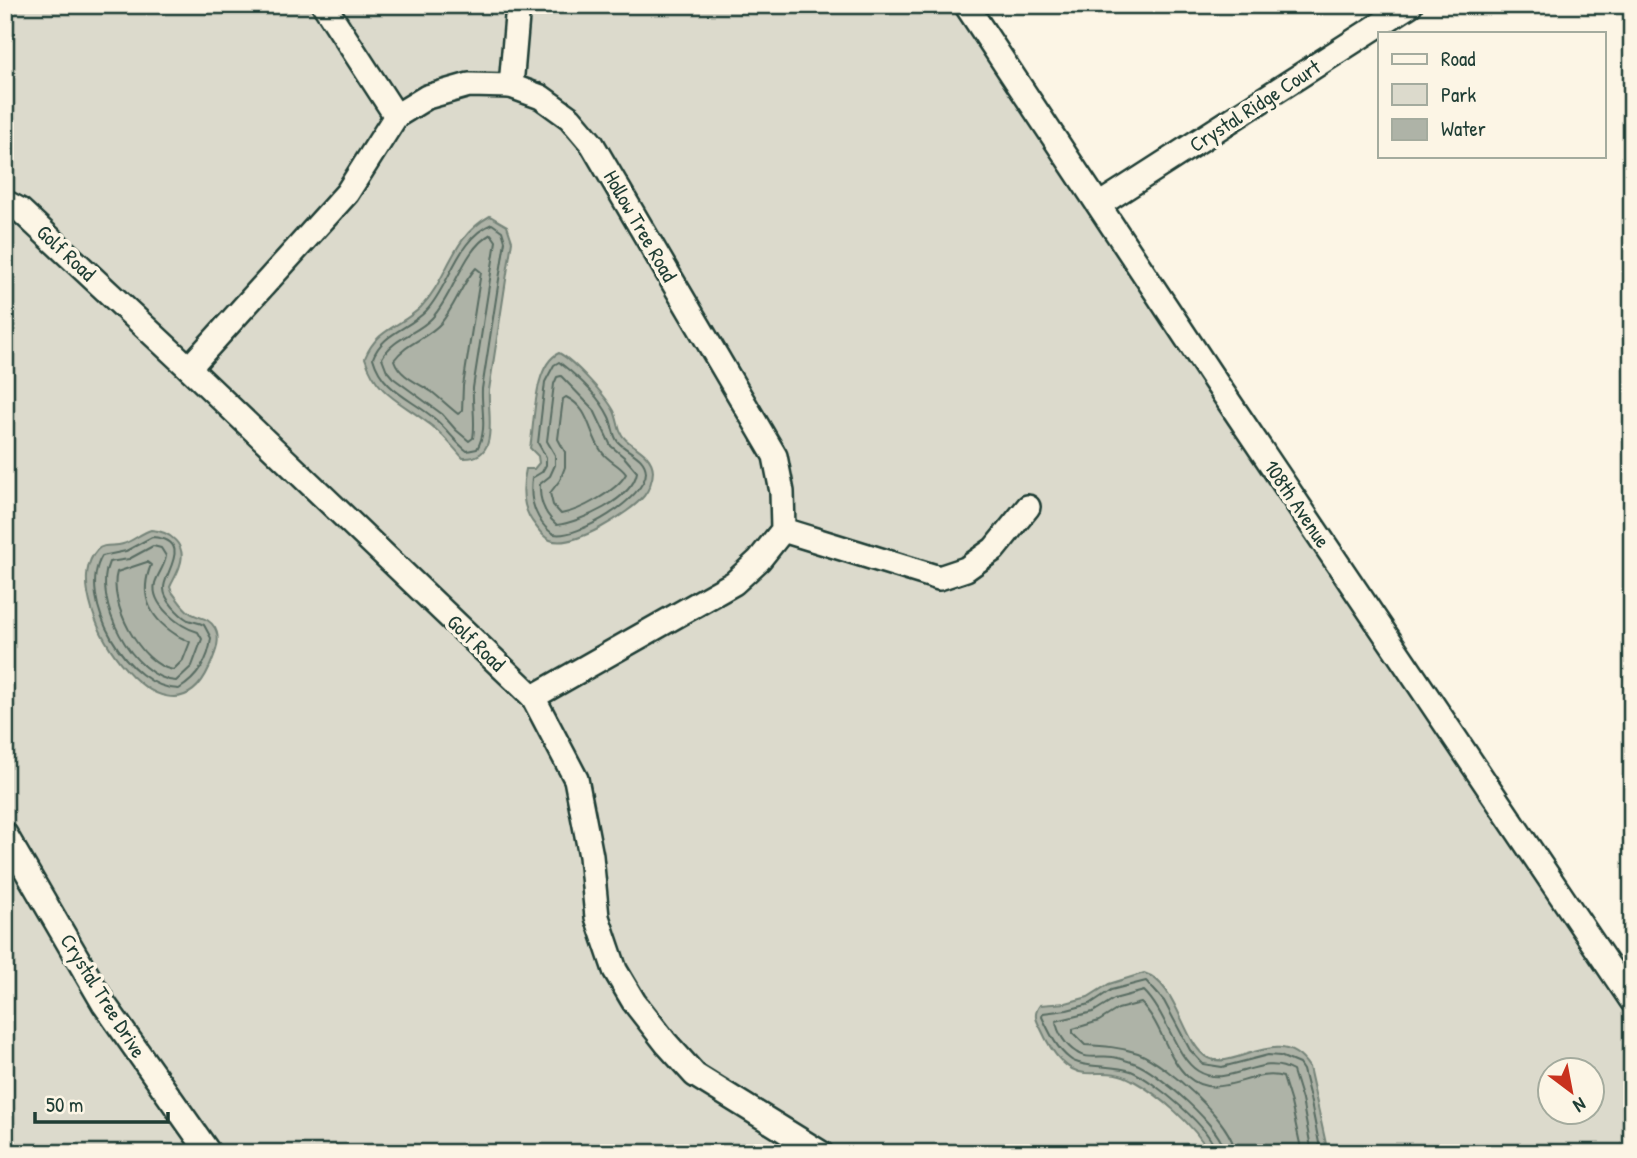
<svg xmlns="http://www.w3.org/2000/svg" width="1637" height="1158" viewBox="0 0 1637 1158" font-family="'Patrick Hand',sans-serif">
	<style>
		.green { fill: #dcdacc; stroke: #7e8c80; stroke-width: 2; fill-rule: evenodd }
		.water { fill: #aeb3a7; stroke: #758479; stroke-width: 2 }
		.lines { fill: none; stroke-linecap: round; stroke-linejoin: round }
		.shore { stroke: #586c62; stroke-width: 2 }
		.minor-casing { stroke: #1f3d34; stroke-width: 28 }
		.minor { stroke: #fcf5e5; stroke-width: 23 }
		.labels { text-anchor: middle; stroke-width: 7; stroke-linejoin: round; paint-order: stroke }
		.street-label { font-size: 21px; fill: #1f3d34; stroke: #fcf5e5 }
	</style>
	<rect width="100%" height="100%" fill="#fcf5e5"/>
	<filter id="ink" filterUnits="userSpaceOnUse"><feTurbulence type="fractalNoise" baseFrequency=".0143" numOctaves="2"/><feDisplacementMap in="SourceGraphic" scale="14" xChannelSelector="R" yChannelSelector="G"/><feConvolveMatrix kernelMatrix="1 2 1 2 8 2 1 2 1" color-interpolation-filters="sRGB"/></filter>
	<g filter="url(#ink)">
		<path class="green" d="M 5,5 L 965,5 L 1632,1003 L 1632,1153 L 5,1153 ZM 1550,1070 L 1592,1070 L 1592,1112 L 1550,1112 Z"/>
		<g class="water">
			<path d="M 490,216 L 507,226 L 512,241 L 489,390 C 487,415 501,460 463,458 C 453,447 440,431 428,423 C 400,401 377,395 365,358 C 377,328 401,327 421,307 C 449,278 450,238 490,216 Z"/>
			<path d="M 559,353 C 574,361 606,396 614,411 C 617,418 618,425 620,431 C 625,446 652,450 653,471 C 653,479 649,490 644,496 C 630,513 573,549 550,540 C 542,537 537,527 532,521 C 522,506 522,486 526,469 L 534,469 L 539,463 L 538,456 L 530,448 C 535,422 533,365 559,353 Z"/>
			<path d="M 151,530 C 170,531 187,545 180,565 C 178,573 173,580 170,587 L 172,592 C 177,598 182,607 189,612 C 198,619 208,616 215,628 C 222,641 214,656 209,668 C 166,763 53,598 97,550 C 104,543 114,547 123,544 C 133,541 141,533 151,530 Z"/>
			<path d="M 1144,973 C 1178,983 1183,1045 1208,1058 C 1234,1072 1280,1022 1309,1067 L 1328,1153 L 1210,1153 C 1193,1124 1161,1096 1132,1080 C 1115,1070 1102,1074 1085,1073 C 1063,1071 1049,1047 1041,1029 C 1036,1020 1033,1014 1040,1005 L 1066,1003 L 1088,997 L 1109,984 Z"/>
		</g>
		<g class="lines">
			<g class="shore">
				<path d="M 492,224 L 502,231 L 505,241 L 482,389 C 481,410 488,430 477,449 L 467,451 C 455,442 447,429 435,419 C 412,399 382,391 373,358 C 382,333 409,329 426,311 C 450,286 457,238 492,224 Z"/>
				<path d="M 491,234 L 496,241 L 473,388 C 472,405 476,422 473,438 L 469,441 L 456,430 L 442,414 L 393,378 L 387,371 L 382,358 C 393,338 417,334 432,318 C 454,295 463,249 491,234 Z"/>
				<path d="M 476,268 L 481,272 L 463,386 L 462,411 L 458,414 C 449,407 441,399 432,392 C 418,383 400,377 394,360 C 406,343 428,338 441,323 C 455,306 462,283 476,268 Z"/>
				<path d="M 559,362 C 577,376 599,396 609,417 C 613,425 612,434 618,442 C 627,452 645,456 646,472 C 646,498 577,539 554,534 C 549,532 545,527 542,523 C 532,508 530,496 532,478 L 542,472 L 546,465 L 546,457 L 538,443 L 545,382 L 554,365 Z"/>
				<path d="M 561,376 L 594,410 L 611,446 L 624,457 L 637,472 C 633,499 580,522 557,525 C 544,514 539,501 540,484 L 550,476 L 555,465 L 555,455 L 547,441 L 554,384 L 557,377 Z"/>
				<path d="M 566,397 C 591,409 588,433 602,452 C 608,461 620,465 626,474 C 617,491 579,511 561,514 L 553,505 L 550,493 L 560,480 L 565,467 L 565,452 L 558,439 L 563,399 Z"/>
				<path d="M 152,537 C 196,540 162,575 164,589 C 164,599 179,615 188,620 C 193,622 198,622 204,625 L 211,638 C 209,660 197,678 179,689 C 128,689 76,599 102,556 L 126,551 Z"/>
				<path d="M 153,546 L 161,548 L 166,556 C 165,566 158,573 155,583 C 150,605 180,627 198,632 L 202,639 L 192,666 L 176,681 C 132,678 92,600 109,562 L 129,559 Z"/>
				<path d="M 147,562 L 151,565 C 139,594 149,617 175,634 C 180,638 185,639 190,642 L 183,660 L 173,670 C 140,665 108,602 117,572 Z"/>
				<path d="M 1216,1153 C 1213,1129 1153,1080 1131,1071 C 1112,1064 1081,1069 1069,1058 C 1056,1048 1049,1031 1042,1017 L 1043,1013 L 1067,1010 L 1090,1004 L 1111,990 L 1146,981 L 1164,1001 L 1190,1050 L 1203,1064 L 1222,1067 L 1268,1055 L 1280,1056 L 1299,1064 L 1303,1070 L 1310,1098 L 1321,1153"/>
				<path d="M 1225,1153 C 1223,1128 1157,1071 1134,1063 C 1127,1061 1120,1058 1113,1057 C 1101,1055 1086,1060 1076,1052 C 1066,1046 1057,1032 1056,1021 L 1093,1012 L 1114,999 L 1144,991 C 1166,1012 1176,1058 1198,1071 C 1229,1090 1260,1051 1293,1071 L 1302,1100 L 1312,1153"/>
				<path d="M 1235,1153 C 1234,1123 1166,1064 1138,1053 C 1120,1047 1103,1046 1085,1045 L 1073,1033 L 1073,1029 L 1099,1021 L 1118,1009 L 1141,1003 C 1162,1024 1166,1057 1188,1077 C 1218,1103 1253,1067 1283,1077 L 1291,1103 L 1302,1153"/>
			</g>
			<g class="minor-casing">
				<g id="minor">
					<path d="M 324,5 L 396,116"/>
					<path d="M 966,5 L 1223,393 L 1632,1001"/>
					<path d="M 511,86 L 518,5"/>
					<path d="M 5,202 L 20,210 L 189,368 L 533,697 L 576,779 L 591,856 L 597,917 L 615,970 L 634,1002 L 666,1043 L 695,1075 L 821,1153"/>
					<path d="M 1099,205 L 1410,5"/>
					<path d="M 189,368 L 347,193 L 396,116 L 427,97 L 469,85 L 511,86 L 541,97 L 570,118 L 592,144 L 775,456 L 782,492 L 783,530 L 759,560 L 734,583 L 533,697"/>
					<path d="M 783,530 L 939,578 L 966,569 L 994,549 L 1028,507"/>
					<path d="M 5,834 L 104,1004 L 209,1153"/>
				</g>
			</g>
			<use href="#minor" class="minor"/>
		</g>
	</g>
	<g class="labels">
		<g class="street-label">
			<text transform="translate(1255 106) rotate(-33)" y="7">Crystal Ridge Court</text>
			<text transform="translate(640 226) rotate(60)" y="7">Hollow Tree Road</text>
			<text transform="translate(66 253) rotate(43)" y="7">Golf Road</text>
			<text transform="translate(1297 504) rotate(56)" y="7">108th Avenue</text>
			<text transform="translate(476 643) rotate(44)" y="7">Golf Road</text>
			<text transform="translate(103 996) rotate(58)" y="7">Crystal Tree Drive</text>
		</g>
	</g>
	<rect width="1637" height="1158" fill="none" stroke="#fcf5e5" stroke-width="28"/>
	<rect x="14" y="14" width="1609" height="1130" fill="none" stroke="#1f3d34" stroke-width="2.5" filter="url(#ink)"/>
	<rect x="1378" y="32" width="228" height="126" fill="#fcf5e5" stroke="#a4ab9e" stroke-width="2"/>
	<rect x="1392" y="54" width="35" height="10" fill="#fcf5e5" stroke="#a4ab9e" stroke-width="2"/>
	<text x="1441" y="66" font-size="21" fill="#1f3d34">Road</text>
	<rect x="1392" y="84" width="35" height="21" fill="#dcdacc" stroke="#a4ab9e" stroke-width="2"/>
	<text x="1441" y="102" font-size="21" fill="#1f3d34">Park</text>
	<rect x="1392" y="119" width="35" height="21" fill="#aeb3a7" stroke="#a4ab9e" stroke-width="2"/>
	<text x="1441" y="136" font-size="21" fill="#1f3d34">Water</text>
	<g transform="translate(1571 1091) rotate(148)"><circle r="33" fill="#fcf5e5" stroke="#a4ab9e" stroke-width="2"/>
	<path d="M0-5L12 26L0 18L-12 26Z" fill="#c8321e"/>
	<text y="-10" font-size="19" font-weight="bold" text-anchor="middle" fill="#1f3d34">N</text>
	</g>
	<path d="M35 1112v10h133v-10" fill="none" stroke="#1f3d34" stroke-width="3.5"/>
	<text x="46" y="1112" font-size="21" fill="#1f3d34" stroke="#fcf5e5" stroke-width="5" paint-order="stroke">50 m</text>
</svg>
